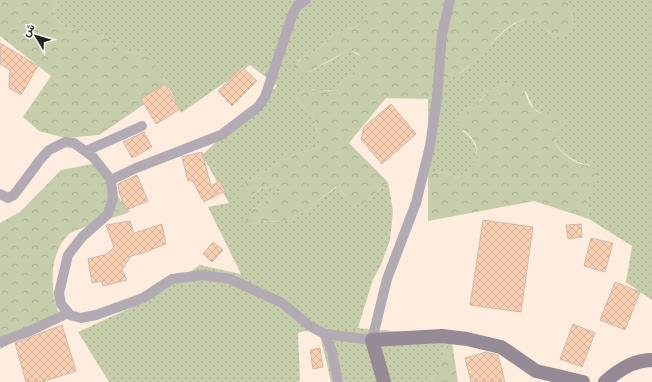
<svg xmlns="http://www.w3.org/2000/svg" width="652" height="382" viewBox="0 0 652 382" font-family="Helvetica,Vazirmatn,sans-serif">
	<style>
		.green { fill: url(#green-dots) }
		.forest { fill: url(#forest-crowns) }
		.building { fill: url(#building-cross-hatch); stroke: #d1bbac }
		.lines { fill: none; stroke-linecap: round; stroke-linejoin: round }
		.street { stroke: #b3abb4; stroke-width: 10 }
		.secondary { stroke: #968a96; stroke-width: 14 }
	</style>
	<defs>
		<pattern id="green-dots" width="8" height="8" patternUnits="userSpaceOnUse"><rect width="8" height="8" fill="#c6cdaa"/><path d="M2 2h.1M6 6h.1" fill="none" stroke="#aab092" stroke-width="1.8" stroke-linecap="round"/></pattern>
		<pattern id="forest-crowns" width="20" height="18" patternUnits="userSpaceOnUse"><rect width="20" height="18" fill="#c6cdaa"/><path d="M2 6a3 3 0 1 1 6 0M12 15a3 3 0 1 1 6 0" fill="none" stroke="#aab092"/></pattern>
		<pattern id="building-cross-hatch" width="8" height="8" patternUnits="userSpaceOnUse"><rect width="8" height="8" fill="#f8cfb1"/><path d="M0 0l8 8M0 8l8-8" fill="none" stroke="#d5b198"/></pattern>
	</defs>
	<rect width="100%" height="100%" fill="#feecdf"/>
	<g class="green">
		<path d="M 58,0 L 368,0 L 368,17 L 362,23 L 333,35 L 316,51 L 298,61 L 309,72 L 350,50 L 362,57 L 363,64 L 353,76 L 344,79 L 334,90 L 319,91 L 313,89 L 296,98 L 314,118 L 321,147 L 291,155 L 245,184 L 251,196 L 263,188 L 280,185 L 280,191 L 254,209 L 251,224 L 260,221 L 282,222 L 310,209 L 315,203 L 337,187 L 345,195 L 364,204 L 388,182 L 393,211 L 390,240 L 380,267 L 373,279 L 358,328 L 451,336 C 443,352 441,368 430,382 L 331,382 L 318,327 L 298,333 L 300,381 L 297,382 L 109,382 L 78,332 L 148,300 L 200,265 L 241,274 L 208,207 L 229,203 L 202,155 L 277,86 L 250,65 L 181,113 L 165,79 L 145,55 L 125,52 L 108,38 L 67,28 L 58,21 L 53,13 Z"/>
		<path d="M 567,0 L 652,0 L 652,300 L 626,282 L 632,246 L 589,219 L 587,198 L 591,190 L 590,165 C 574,163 563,154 554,142 L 562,125 L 534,109 L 526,92 L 507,83 L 488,91 L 474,107 L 463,131 C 484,147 480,169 456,178 L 444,172 L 428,174 L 428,99 L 431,93 C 441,82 457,77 468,67 C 484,53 504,26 523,20 C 551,11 543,55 574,24 Z"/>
	</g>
	<g class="forest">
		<path d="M 0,0 L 58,0 L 53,13 L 58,21 L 67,28 L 108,38 L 125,52 L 145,55 L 153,62 L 170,87 L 99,135 L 66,138 L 39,131 L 23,117 L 51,76 L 0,36 Z"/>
		<path d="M 368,0 L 567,0 L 574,24 C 570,28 566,33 562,35 C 549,41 544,17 526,19 C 507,22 492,44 479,57 C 471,65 462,71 453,78 C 443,86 433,87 428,99 L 386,98 L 349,143 L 388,182 L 364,204 L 356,204 L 336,187 L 315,203 L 310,209 L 282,222 L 260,221 L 251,224 L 245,221 L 254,209 L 280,191 L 280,185 L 263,188 L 244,200 L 238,198 L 245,184 L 291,155 L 321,147 L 314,118 L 296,98 L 306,89 L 327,91 L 334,90 L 344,79 L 353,76 L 363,64 L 362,57 C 359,54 355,51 351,51 C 344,51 311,71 303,75 L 296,73 L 293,67 L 303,58 L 316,51 L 333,35 L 362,23 L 368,17 Z"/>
		<path d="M 507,83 C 530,85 522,97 534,109 C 535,111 540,113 543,114 L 552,110 L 561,115 L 563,125 L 554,142 C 560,151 570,161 581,164 C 590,166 589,164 597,171 L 596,181 L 587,198 L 589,219 L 534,201 L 428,221 L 428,174 L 444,172 L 456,178 C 472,172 485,153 471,137 C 466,132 462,129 457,123 L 463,114 L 481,100 L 488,91 Z"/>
		<path d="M 93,164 L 130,212 C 119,216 75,229 69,234 C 47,255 50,294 61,319 L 0,349 L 0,223 L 20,212 L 61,170 Z"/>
		<path d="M 451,336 L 458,382 L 430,382 C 441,368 443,352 451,336 Z"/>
	</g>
	<g class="building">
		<path d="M 0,43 L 38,66 L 21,95 L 9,88 L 10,70 L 0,64 Z"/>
		<path d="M 242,67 L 257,81 L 232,106 L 218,91 Z"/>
		<path d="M 165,84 L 180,109 L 156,124 L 141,99 Z"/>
		<path d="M 391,104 L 416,134 L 382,164 L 361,139 L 364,127 Z"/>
		<path d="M 144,132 L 152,147 L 132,158 L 123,142 Z"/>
		<path d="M 202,152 L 211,186 L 220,181 L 225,191 L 204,202 L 192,180 L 188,181 L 182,157 Z"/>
		<path d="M 137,175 L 148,201 L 126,210 L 119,192 L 118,184 Z"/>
		<path d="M 483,220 L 533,227 L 521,312 L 470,305 Z"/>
		<path d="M 130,221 L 134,233 L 162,224 L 166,244 L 143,253 L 131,256 L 122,270 L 127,280 L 103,286 L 102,281 L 92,283 L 88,259 L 107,254 L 114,247 L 106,225 Z"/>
		<path d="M 581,224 L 582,237 L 568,239 L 566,225 Z"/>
		<path d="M 591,238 L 613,243 L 605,272 L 584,266 Z"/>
		<path d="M 213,242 L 223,250 L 212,262 L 203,254 Z"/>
		<path d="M 615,282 L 640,292 L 625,330 L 600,320 Z"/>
		<path d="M 573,324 L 595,333 L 582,367 L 560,359 Z"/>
		<path d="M 62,325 L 76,371 L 42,382 L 26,382 L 15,343 Z"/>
		<path d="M 320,348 L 323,367 L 313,369 L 310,350 Z"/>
		<path d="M 486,352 L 498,355 L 505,382 L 471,382 L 465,358 Z"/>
	</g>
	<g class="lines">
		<g class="street">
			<path d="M 86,151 L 142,126"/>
			<path d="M 111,180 L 136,168 L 221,135 L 258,107 L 265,97 L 292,16 L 297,6 L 306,0"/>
			<path d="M 0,194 L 8,198 L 14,195 L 40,160 L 49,150 L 65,142 L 74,143 L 93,157 L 111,180 L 113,198 L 108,214 L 82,237 L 68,255 L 59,293 L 61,304 L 70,315 L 81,318 L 96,315 L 143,298 L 172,279 L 203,275 L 230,279 L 282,303 L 310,326 L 325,334 L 372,340 L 387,279 L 416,203 L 430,146 L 437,98 L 442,34 L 450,0"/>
			<path d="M 325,334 L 332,352 L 338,382"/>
			<path d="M 0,342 L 30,331 L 68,313"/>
		</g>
		<g class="secondary">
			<path d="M 384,382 L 372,340 L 442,336 L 467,339 L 501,347 L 536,371 L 583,382"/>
			<path d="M 605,382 C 618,370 633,360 652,360"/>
		</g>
	</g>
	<g transform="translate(36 36) rotate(308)" stroke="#fdfdfd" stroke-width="3" paint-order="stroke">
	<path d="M0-3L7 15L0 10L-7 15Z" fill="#28201a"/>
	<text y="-6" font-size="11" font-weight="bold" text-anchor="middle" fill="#28201a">ش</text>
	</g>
</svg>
